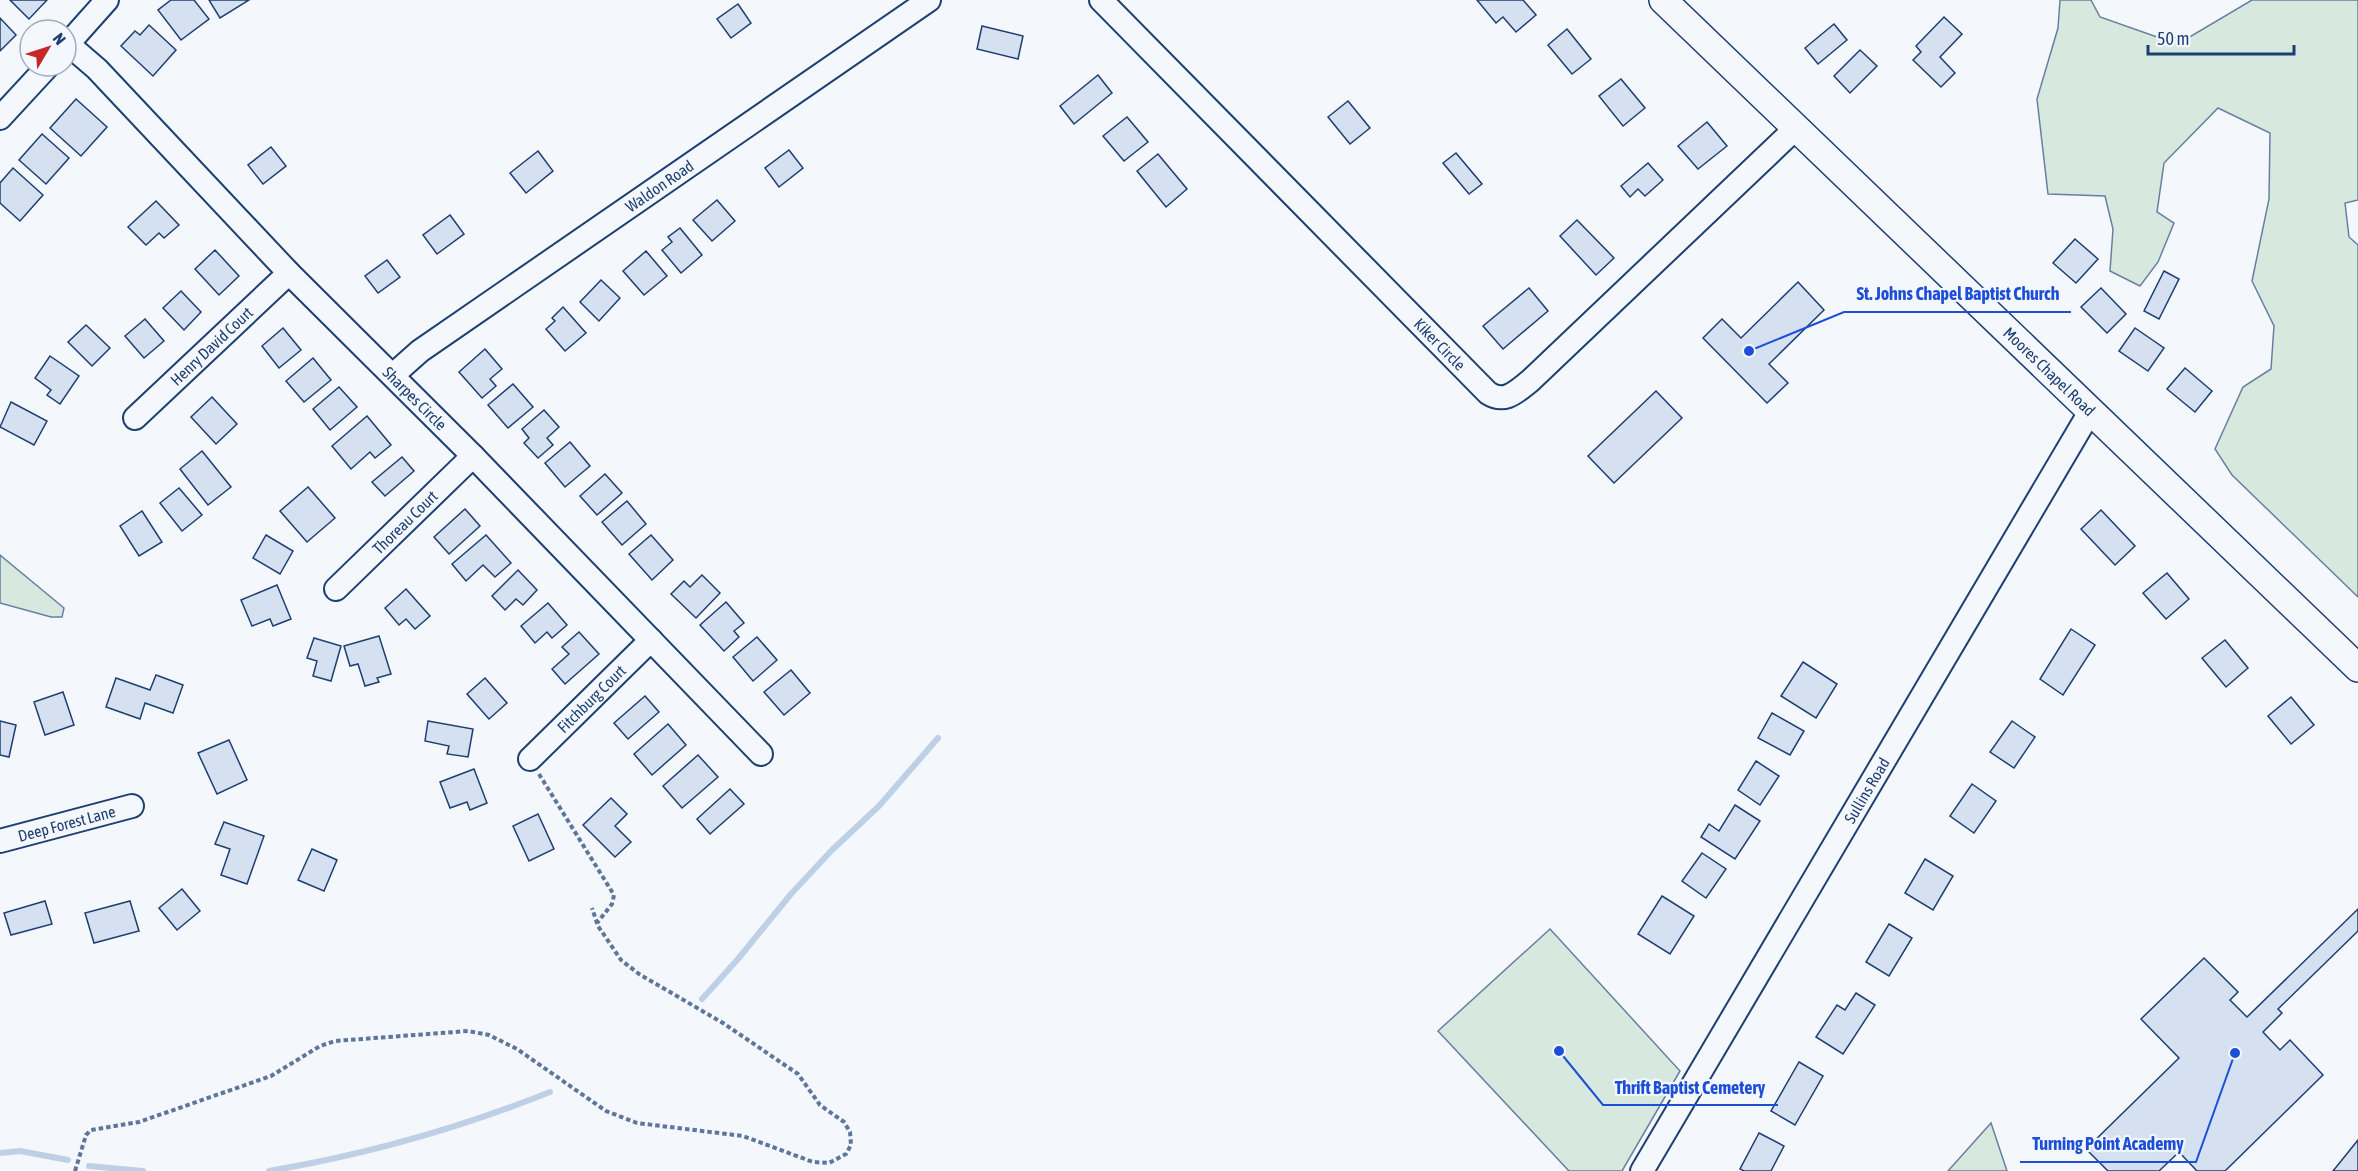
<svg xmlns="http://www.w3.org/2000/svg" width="2358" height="1171" viewBox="0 0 2358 1171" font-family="'Asap Condensed',sans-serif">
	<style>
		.green { fill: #d7e8df; stroke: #687fa3; stroke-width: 1.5 }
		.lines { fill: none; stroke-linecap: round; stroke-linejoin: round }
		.stream { stroke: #bed0e5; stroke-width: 6 }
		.building { fill: #d5e0f0; stroke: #1d3f73; stroke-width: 1.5 }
		.minor-casing { stroke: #1d3f73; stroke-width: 26 }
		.major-casing { stroke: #1d3f73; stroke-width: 30 }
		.path { stroke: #5e769c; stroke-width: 4; stroke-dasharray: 4.5 3; stroke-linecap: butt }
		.minor { stroke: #f4f7fb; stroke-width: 22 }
		.major { stroke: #f4f7fb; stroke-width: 27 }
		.labels { text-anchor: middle; stroke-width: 4.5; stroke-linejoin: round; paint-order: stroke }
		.street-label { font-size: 16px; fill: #1d3f73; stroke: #f4f7fb }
		.leader { fill: none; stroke: #1d4ed8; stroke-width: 2 }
		.callout-dot { fill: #1d4ed8; stroke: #f4f7fb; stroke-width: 2 }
		.callout-label { font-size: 18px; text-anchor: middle; font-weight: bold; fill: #1d4ed8; stroke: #f4f7fb; stroke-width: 4.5; stroke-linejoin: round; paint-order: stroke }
	</style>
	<rect width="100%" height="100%" fill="#f4f7fb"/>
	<g class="green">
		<path d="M 2060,0 L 2091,0 L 2100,17 L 2157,37 L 2188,38 L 2252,0 L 2358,0 L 2358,200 L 2345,203 L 2349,237 L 2358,245 L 2358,597 L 2232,475 L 2215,449 L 2243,387 L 2271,369 L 2274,326 L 2252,281 L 2269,199 L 2270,133 L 2218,108 L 2164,163 L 2157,212 L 2174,223 L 2158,262 L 2140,286 L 2110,271 L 2113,229 L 2105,196 L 2048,194 L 2037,99 L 2058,28 Z"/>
		<path d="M 0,555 L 64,608 L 62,617 L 51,617 L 0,603 Z"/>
		<path d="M 1550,929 L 1680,1071 L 1622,1171 L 1569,1171 L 1438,1031 Z"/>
		<path d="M 1991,1123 L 2007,1171 L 1948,1171 Z"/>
	</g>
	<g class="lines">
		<g class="stream">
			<path d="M 702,999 L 738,959 L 791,894 L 832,850 L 879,806 L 938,738"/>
			<path d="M 0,1153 L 20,1151 L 68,1160"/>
			<path d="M 89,1166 L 143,1171"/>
			<path d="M 269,1171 C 364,1155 460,1128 550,1092"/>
		</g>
	</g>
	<g class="building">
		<path d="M 10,0 L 47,0 L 29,19 Z"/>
		<path d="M 171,0 L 194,0 L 209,19 L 181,40 L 158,10 Z"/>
		<path d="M 209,0 L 249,0 L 220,18 Z"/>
		<path d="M 1477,0 L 1523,0 L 1536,15 L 1516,32 L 1503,17 L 1496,23 Z"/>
		<path d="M 738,4 L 751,23 L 731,38 L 717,19 Z"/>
		<path d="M 1944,17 L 1962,34 L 1940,57 L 1955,73 L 1941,87 L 1913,60 L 1921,52 L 1916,46 Z"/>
		<path d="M 0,18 L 16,35 L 0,51 Z"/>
		<path d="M 1834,24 L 1847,40 L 1818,64 L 1805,48 Z"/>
		<path d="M 149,25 L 176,50 L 153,76 L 121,46 L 135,31 L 140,35 Z"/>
		<path d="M 982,26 L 1023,36 L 1018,59 L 977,49 Z"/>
		<path d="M 1567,29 L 1591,59 L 1572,74 L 1548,45 Z"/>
		<path d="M 1860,50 L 1877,66 L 1850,93 L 1834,76 Z"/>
		<path d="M 1098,75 L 1112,93 L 1074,124 L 1060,106 Z"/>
		<path d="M 1621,79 L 1645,108 L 1623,126 L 1599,96 Z"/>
		<path d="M 76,99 L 107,127 L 81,156 L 50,128 Z"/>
		<path d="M 1348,101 L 1370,128 L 1350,144 L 1328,117 Z"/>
		<path d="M 1127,117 L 1148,142 L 1124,161 L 1103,136 Z"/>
		<path d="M 1707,122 L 1727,146 L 1698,169 L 1678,146 Z"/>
		<path d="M 42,134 L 69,158 L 46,184 L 19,160 Z"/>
		<path d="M 271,147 L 286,166 L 263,184 L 248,165 Z"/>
		<path d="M 789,150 L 803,168 L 779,187 L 765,168 Z"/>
		<path d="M 538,151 L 553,171 L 526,193 L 510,173 Z"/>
		<path d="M 1456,153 L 1482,184 L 1469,194 L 1443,163 Z"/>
		<path d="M 1158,154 L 1187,189 L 1166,207 L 1137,171 Z"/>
		<path d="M 1648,163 L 1663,180 L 1645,196 L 1638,189 L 1630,197 L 1621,186 Z"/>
		<path d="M 13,168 L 43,195 L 20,221 L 0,203 L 0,183 Z"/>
		<path d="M 717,200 L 735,221 L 712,241 L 693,220 Z"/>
		<path d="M 156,201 L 179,225 L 164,238 L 159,233 L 146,245 L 128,227 Z"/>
		<path d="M 450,215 L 464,234 L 437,254 L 423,235 Z"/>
		<path d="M 1577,220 L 1614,258 L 1596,275 L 1560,236 Z"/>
		<path d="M 680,228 L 702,255 L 681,273 L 662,250 L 672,242 L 668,237 Z"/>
		<path d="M 2075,239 L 2098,259 L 2076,283 L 2053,263 Z"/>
		<path d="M 215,250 L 239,276 L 219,295 L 195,269 Z"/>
		<path d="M 646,251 L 667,276 L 644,295 L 623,271 Z"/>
		<path d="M 387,260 L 400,277 L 378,293 L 365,276 Z"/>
		<path d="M 2164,271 L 2179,279 L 2159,319 L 2144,311 Z"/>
		<path d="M 601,280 L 620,298 L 599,321 L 580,302 Z"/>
		<path d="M 1798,282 L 1824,310 L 1769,364 L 1788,383 L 1767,403 L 1703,338 L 1722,319 L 1741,338 Z"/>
		<path d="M 1529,288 L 1548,311 L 1503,349 L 1483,326 Z"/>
		<path d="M 2101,288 L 2126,314 L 2107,333 L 2081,307 Z"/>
		<path d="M 181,291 L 201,312 L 184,330 L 163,308 Z"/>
		<path d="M 563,307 L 586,333 L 565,351 L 546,329 L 555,321 L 552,318 Z"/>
		<path d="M 145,319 L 164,341 L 144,358 L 125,336 Z"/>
		<path d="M 86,325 L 110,348 L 92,366 L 68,342 Z"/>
		<path d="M 283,328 L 301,350 L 279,368 L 262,346 Z"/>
		<path d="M 2135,328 L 2164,348 L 2148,371 L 2119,351 Z"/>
		<path d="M 485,349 L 502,369 L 490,379 L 496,386 L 482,398 L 459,372 Z"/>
		<path d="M 50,356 L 79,376 L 60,404 L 47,395 L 51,390 L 35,378 Z"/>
		<path d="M 313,358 L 331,380 L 304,402 L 286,381 Z"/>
		<path d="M 2185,368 L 2212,391 L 2195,412 L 2167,389 Z"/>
		<path d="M 513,384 L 533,407 L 508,428 L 488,405 Z"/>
		<path d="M 339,387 L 357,407 L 330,430 L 313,409 Z"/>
		<path d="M 1656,391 L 1682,418 L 1614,483 L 1588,456 Z"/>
		<path d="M 212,397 L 237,424 L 216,444 L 191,417 Z"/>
		<path d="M 11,402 L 47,421 L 34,445 L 0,427 Z"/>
		<path d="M 544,410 L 559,427 L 547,438 L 553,445 L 538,458 L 524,443 L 529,438 L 522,429 Z"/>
		<path d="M 367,416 L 391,445 L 375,458 L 370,452 L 351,469 L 332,446 Z"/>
		<path d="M 570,442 L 590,466 L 565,487 L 545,463 Z"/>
		<path d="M 202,451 L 231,487 L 208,505 L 180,469 Z"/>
		<path d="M 402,457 L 414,471 L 385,496 L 372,482 Z"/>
		<path d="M 605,474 L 622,493 L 597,515 L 580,496 Z"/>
		<path d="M 308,487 L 335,518 L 307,542 L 280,511 Z"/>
		<path d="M 179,488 L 202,515 L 182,531 L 160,503 Z"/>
		<path d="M 627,501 L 646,524 L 622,545 L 602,522 Z"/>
		<path d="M 465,509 L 480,526 L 449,554 L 434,537 Z"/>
		<path d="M 2101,510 L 2135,546 L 2115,565 L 2081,529 Z"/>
		<path d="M 142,511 L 162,542 L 139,556 L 120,526 Z"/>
		<path d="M 266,535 L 293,551 L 280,574 L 253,558 Z"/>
		<path d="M 486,535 L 511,563 L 495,577 L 483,565 L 466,581 L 452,564 Z"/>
		<path d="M 651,535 L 673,560 L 652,580 L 629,554 Z"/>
		<path d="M 518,570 L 537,590 L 523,605 L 516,599 L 505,610 L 492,596 Z"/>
		<path d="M 2167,573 L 2189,599 L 2166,619 L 2143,593 Z"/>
		<path d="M 702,575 L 720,593 L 696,618 L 671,594 L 684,581 L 690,587 Z"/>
		<path d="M 277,585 L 291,619 L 273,626 L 270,619 L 252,626 L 241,600 Z"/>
		<path d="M 406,589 L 430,616 L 415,629 L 406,619 L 399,625 L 385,608 Z"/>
		<path d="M 726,602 L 744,623 L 734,631 L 739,637 L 724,651 L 700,625 Z"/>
		<path d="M 548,603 L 567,625 L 552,638 L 547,632 L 535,643 L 521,626 Z"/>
		<path d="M 2071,629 L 2095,645 L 2063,695 L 2040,679 Z"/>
		<path d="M 579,632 L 599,654 L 565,684 L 552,669 L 569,654 L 562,647 Z"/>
		<path d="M 379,636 L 391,674 L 377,678 L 379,682 L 365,686 L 358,664 L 350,666 L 344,646 Z"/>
		<path d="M 757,637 L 777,660 L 753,681 L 733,657 Z"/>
		<path d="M 314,638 L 341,646 L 331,681 L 313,676 L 317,661 L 307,658 Z"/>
		<path d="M 2225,640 L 2248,668 L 2226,687 L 2202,658 Z"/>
		<path d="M 1803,662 L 1837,684 L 1816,718 L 1781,696 Z"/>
		<path d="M 791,670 L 810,693 L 784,715 L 764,692 Z"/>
		<path d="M 156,675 L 183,685 L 173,713 L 145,703 L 140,719 L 106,707 L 116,678 L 150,690 Z"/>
		<path d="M 485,678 L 507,703 L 489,719 L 467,694 Z"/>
		<path d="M 63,692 L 74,725 L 45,735 L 34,702 Z"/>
		<path d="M 645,696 L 659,712 L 628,739 L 614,723 Z"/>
		<path d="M 2291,697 L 2314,725 L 2291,744 L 2268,716 Z"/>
		<path d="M 1772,713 L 1804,731 L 1790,755 L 1758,738 Z"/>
		<path d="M 0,721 L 16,725 L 9,757 L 0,755 Z"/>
		<path d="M 428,721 L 473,729 L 468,757 L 447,754 L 449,746 L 425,741 Z"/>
		<path d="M 2012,721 L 2035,737 L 2014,768 L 1990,752 Z"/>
		<path d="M 668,724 L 686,745 L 652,775 L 634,754 Z"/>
		<path d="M 229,740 L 247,780 L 217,794 L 198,753 Z"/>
		<path d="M 698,755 L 718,777 L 682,808 L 663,786 Z"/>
		<path d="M 1756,761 L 1779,776 L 1760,805 L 1738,790 Z"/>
		<path d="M 474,769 L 487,803 L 470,810 L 467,802 L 450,808 L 440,782 Z"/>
		<path d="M 1972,784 L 1996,801 L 1974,833 L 1950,816 Z"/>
		<path d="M 730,789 L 744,804 L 710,834 L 697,819 Z"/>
		<path d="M 611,798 L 627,814 L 615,826 L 631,842 L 615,857 L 583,825 Z"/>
		<path d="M 1735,805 L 1760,821 L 1735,859 L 1701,837 L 1709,824 L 1719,831 Z"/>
		<path d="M 538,814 L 554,849 L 529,861 L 513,826 Z"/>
		<path d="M 224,822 L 264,836 L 247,884 L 221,875 L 230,849 L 215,844 Z"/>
		<path d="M 312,849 L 337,860 L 324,891 L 298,880 Z"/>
		<path d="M 1702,853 L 1726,869 L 1706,898 L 1682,881 Z"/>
		<path d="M 1925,859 L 1953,876 L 1933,910 L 1905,893 Z"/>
		<path d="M 182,889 L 200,911 L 177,930 L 159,908 Z"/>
		<path d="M 1662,896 L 1694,916 L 1670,954 L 1638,934 Z"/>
		<path d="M 45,901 L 52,924 L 11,935 L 4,913 Z"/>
		<path d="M 130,901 L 139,931 L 94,943 L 85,913 Z"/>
		<path d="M 2358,909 L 2358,931 L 2278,1009 L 2282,1013 L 2263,1032 L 2280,1050 L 2290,1040 L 2323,1075 L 2225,1171 L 2197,1171 L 2179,1152 L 2159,1171 L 2108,1171 L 2086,1149 L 2179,1058 L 2141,1019 L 2204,958 L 2238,992 L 2230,1000 L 2247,1017 Z"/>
		<path d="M 1889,924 L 1912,938 L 1889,976 L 1866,962 Z"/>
		<path d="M 1856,993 L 1875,1005 L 1843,1054 L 1816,1037 L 1837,1005 L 1845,1010 Z"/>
		<path d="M 1799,1062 L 1823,1076 L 1795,1125 L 1771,1111 Z"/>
		<path d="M 1759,1133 L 1784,1146 L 1771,1171 L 1744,1171 L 1740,1169 Z"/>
		<path d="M 2358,1140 L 2358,1171 L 2333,1171 Z"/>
	</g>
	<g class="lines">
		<g class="minor-casing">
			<g id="minor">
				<path id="s1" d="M 1101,0 L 1488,393 C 1505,404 1516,392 1530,381 L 1796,128"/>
				<path id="s2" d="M 68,44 L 97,69 L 289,273 L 473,456 L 761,754"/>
				<path d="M 66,46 L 107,0"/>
				<path d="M 0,118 L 48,66"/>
				<path id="s3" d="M 393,375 L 420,351 L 929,0"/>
				<path id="s4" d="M 135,418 L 289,273"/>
				<path id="s5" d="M 336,589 L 473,456"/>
				<path id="s6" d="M 530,759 L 651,640"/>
				<path id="s7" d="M 0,841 L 132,806"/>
				<path id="s8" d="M 1642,1171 L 2091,410"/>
			</g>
		</g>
		<g class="major-casing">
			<g id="major">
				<path id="s9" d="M 1663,0 L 2358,668"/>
			</g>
		</g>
		<g class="path">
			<path d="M 539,774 L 614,895 L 612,904 L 597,923"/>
			<path d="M 75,1171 L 86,1135 L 91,1130 L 139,1122 L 271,1076 L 320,1046 L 335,1041 L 468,1031 L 489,1035 L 517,1049 L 606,1111 L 637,1123 L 743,1136 L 813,1162 L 829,1163 L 846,1154 L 851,1145 L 850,1132 L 844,1122 L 820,1105 L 798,1074 L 723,1023 L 639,974 L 621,960 L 598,926 L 592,908"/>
		</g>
		<use href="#minor" class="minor"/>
		<use href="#major" class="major"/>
	</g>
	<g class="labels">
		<g class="street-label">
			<text dy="6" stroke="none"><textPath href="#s3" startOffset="327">Waldon Road</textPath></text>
			<text dy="6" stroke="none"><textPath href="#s1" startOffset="483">Kiker Circle</textPath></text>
			<text dy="6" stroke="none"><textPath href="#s4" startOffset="105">Henry David Court</textPath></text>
			<text dy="6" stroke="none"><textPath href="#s9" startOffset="536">Moores Chapel Road</textPath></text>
			<text dy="6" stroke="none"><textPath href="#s2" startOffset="496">Sharpes Circle</textPath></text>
			<text dy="6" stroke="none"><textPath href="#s5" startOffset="96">Thoreau Court</textPath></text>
			<text dy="6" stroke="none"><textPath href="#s6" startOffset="86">Fitchburg Court</textPath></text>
			<text dy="6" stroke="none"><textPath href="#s8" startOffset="442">Sullins Road</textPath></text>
			<text dy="6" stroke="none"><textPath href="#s7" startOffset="69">Deep Forest Lane</textPath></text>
		</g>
	</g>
	<path class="leader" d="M1749 351L1844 312H2071M1559 1051L1603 1105H1778M2235 1053L2196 1162H2020"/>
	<g class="callout-dot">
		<circle cx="1749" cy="351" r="6"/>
		<circle cx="1559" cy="1051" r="6"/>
		<circle cx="2235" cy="1053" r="6"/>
	</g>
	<g class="callout-label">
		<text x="1958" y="300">St. Johns Chapel Baptist Church</text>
		<text x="1690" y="1094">Thrift Baptist Cemetery</text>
		<text x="2108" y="1150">Turning Point Academy</text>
	</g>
	<g transform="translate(48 48) rotate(51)"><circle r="28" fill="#f4f7fb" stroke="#9eadc5" stroke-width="1.5"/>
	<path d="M0-4.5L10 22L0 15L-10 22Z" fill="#c62828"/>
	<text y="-9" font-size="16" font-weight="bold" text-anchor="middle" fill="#1d3f73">N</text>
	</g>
	<path d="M2148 45v9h146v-9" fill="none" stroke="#1d3f73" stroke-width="3"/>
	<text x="2157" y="45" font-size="18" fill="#1d3f73" stroke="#f4f7fb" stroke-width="4.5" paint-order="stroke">50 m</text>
</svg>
